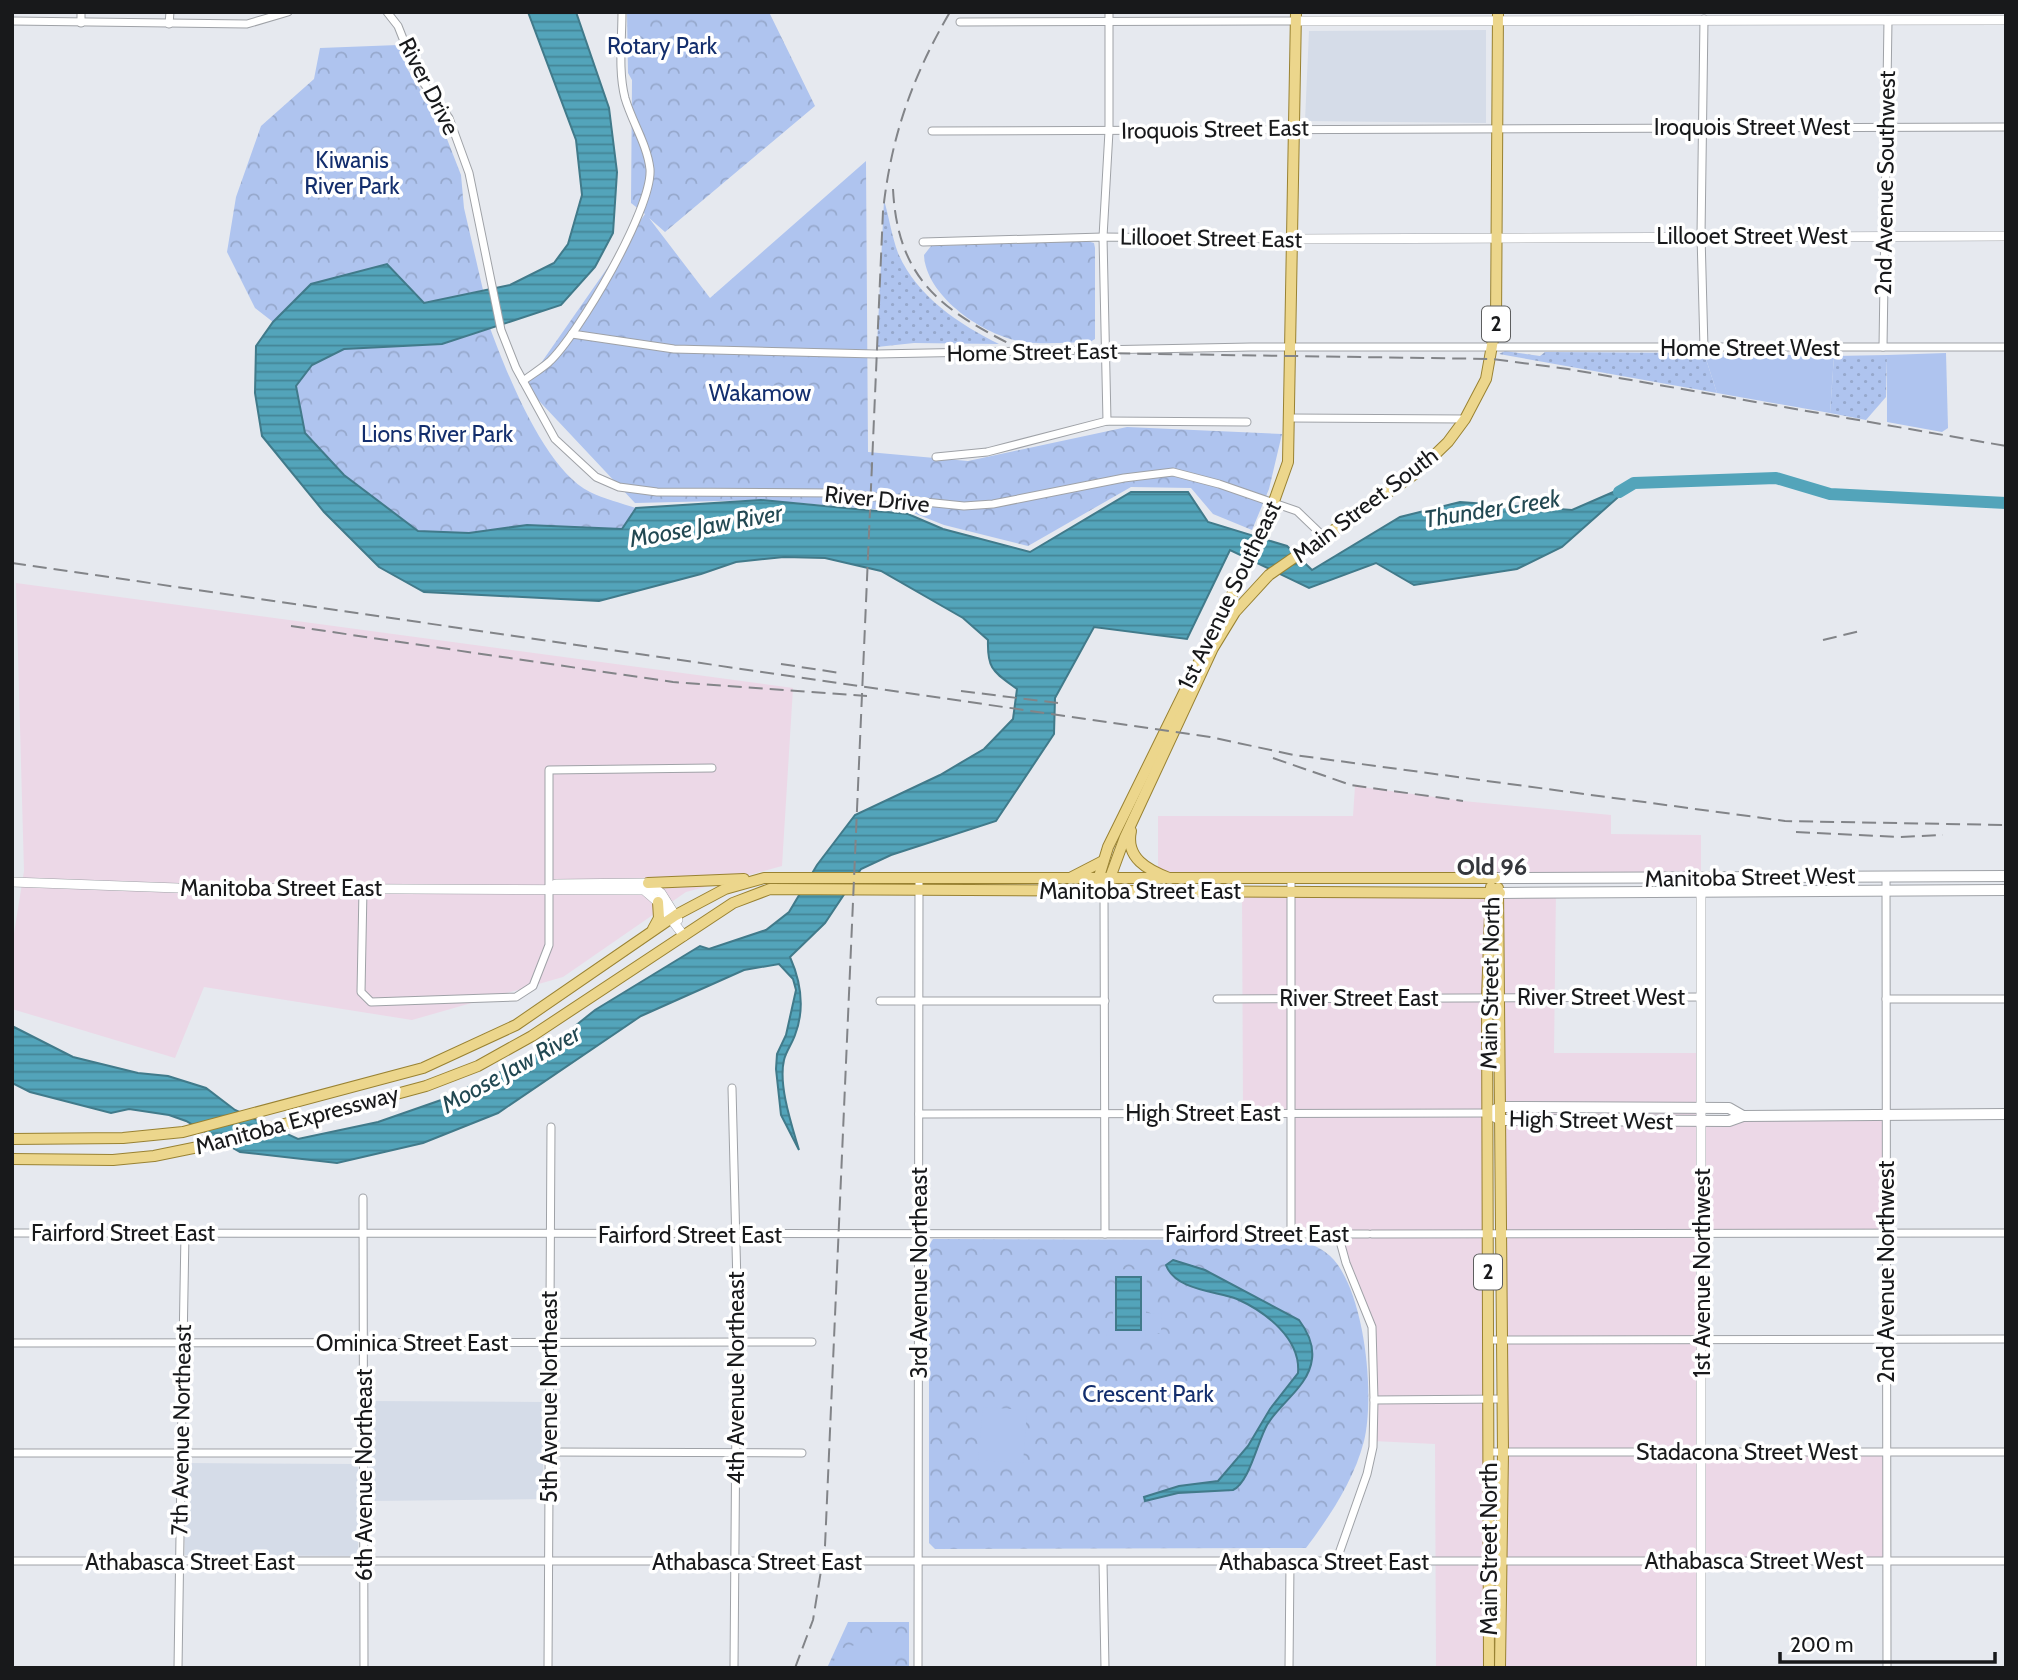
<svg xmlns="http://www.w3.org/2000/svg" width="2018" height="1680" viewBox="0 0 2018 1680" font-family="Cabin,sans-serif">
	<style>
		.commercial { fill: #ecd8e7 }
		.built { fill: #d5dce8 }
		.grass { fill: url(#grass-dots) }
		.forest { fill: url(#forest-crowns) }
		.garden { fill: #afc4ef }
		.water { fill: url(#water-rules); stroke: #417a8a; stroke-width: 2 }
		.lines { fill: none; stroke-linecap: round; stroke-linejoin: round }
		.river { stroke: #53a4ba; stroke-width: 12 }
		.minor-casing { stroke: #9fa2a7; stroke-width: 9 }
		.tertiary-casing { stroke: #9fa2a7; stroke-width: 10 }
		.secondary-casing { stroke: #9fa2a7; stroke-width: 12 }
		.primary-casing { stroke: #998232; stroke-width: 12 }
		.minor { stroke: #fff; stroke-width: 7 }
		.tertiary { stroke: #fff; stroke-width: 9 }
		.secondary { stroke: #fff; stroke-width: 10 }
		.primary { stroke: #ecd68c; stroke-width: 10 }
		.rail { stroke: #828488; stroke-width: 2; stroke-dasharray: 14 7; stroke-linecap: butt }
		.labels { text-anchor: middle; stroke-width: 7; stroke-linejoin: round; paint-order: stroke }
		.shield { fill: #fff; stroke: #5d5e5f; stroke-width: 2 }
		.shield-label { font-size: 21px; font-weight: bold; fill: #18191b }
		.park-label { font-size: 23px; fill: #132e6d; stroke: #fff }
		.street-label { font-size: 23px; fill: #18191b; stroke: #fff }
		.water-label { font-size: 24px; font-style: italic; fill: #224852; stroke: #fff }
		.neighbourhood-label { font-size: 24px; font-weight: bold; fill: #35373c; stroke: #fff }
	</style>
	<defs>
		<pattern id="grass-dots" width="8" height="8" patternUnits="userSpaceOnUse" patternTransform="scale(1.75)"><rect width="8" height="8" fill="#afc4ef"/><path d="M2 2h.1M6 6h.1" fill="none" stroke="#96a8cc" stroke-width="1.8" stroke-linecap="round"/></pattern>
		<pattern id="forest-crowns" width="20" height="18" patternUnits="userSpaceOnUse" patternTransform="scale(1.75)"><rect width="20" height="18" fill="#afc4ef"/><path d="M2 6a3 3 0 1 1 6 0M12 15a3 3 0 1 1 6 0" fill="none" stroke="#96a8cc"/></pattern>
		<pattern id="water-rules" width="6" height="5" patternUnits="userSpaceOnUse" patternTransform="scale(1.75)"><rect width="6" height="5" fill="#53a4ba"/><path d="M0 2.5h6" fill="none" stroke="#448596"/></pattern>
	</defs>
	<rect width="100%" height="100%" fill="#e6e9ef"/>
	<g class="commercial">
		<path d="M 16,583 L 793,688 L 782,866 L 686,892 L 563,977 L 412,1020 L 204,987 L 175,1058 L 12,1009 L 12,946 L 24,871 Z"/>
		<path d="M 1355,786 L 1463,801 L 1611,815 L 1611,834 L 1701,835 L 1701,878 L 1158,874 L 1158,816 L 1353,816 Z"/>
		<path d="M 1242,891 L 1489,893 L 1489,1668 L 1436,1668 L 1435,1444 L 1373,1441 L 1372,1327 L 1338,1234 L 1291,1234 L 1291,1113 L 1243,1113 Z"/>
		<path d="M 1556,891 L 1554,1053 L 1701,1053 L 1701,1121 L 1886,1116 L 1886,1232 L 1701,1232 L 1701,1452 L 1887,1452 L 1887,1561 L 1702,1561 L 1701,1668 L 1500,1668 L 1500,893 Z"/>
	</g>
	<g class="built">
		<path d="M 1486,30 L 1486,123 L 1305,121 L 1309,31 Z"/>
		<path d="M 369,1401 L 543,1402 L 543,1499 L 369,1501 Z"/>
		<path d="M 185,1463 L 358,1464 L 358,1556 L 185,1555 Z"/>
	</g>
	<g class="grass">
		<path d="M 884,200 C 889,217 892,237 898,253 C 917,297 959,324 999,344 L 914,343 L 877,347 Z"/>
		<path d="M 1505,351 L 1540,356 L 1545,352 L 1704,353 L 1717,393 L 1499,354 Z"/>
		<path d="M 1887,355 L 1886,397 L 1866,420 L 1830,413 L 1834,356 Z"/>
	</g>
	<g class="forest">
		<path d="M 627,12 L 769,12 L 815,106 L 665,232 L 649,218 L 710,298 L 866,161 L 868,452 L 968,461 L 1127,427 L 1282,434 L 1269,489 L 1252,530 L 1213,514 L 1191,488 L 1131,487 L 1028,546 L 944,525 L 911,512 L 761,500 L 635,503 L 525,386 L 645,214 L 631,203 L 632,80 L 628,73 Z"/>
		<path d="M 398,45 L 408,70 L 440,121 L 461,175 L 464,208 L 483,290 L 424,303 L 311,284 L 273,322 L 255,308 L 227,252 L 236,197 L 261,126 L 314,79 L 320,48 Z"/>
		<path d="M 1087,241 L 1094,243 L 1095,248 L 1095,339 L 1090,342 C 1069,342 1046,345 1025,342 C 985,337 926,297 924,255 L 931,246 Z"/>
		<path d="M 490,328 C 507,374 545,470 590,492 C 604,499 621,503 636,508 L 622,529 L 527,525 L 469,533 L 418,531 L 344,475 L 305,433 L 296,386 L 312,365 L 344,349 L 442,344 Z"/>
		<path d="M 933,1239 L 1297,1240 C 1312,1244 1323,1248 1334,1260 C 1365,1296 1375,1396 1364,1441 C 1354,1480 1330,1516 1306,1548 L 935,1549 L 929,1543 L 929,1245 Z"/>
		<path d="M 848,1622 L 909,1622 L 909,1668 L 827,1668 Z"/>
	</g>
	<g class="garden">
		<path d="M 1704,353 L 1834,356 L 1830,413 L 1717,393 Z"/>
		<path d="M 1946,353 L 1948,428 L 1942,432 L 1887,422 L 1887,355 Z"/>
		<path d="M 1131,1269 L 1147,1271 L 1146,1313 L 1162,1314 L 1161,1333 L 1146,1333 L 1145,1339 L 1106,1335 L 1113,1325 L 1113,1298 L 1117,1298 L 1118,1288 L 1111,1270 Z"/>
		<path d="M 983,1407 L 1027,1410 L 1023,1463 L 978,1460 Z"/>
		<path d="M 899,1634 L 894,1668 L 831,1668 L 839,1649 Z"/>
	</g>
	<g class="water">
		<path d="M 528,12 L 576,12 L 609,108 L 617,172 L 613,233 L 595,267 L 561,305 L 442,344 L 344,349 L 312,365 L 296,386 L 305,433 L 344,475 L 418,531 L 469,533 L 527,525 L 622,529 L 636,508 L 761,500 L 908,514 L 943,529 L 1030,552 L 1131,492 L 1188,492 L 1208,522 L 1287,546 L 1312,570 L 1400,517 L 1460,502 L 1572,510 L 1634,483 L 1562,547 L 1517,569 L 1414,585 L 1376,563 L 1309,588 L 1230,550 L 1187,639 L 1094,627 L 1055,698 L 1054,734 L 996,821 L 891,855 L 861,869 L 825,923 L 790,957 C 801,982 805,1009 795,1035 C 792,1044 786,1051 784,1060 C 778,1085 792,1126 799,1150 L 781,1115 L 776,1069 L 777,1054 L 786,1035 L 796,990 L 793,979 L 779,964 L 744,970 L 641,1016 L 498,1113 L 423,1143 L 337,1163 L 240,1152 L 186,1121 L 169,1115 L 129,1109 L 111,1113 L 30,1092 L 12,1083 L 12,1026 L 73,1057 L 138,1073 L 168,1076 L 206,1088 L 235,1110 L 298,1139 L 378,1122 L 444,1099 L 544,1051 L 595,1010 L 700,946 L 709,949 L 766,930 L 789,912 L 817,865 L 855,815 L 940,775 L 984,749 L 1013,719 L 1017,689 C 994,672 987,670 988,640 L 963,618 L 881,571 L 825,558 L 784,557 L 736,562 L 701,574 L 599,601 L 424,592 L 379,567 L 324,512 L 262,436 L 255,393 L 256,346 L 273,322 L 311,284 L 387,264 L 424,303 L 510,285 L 554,263 L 568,244 L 582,195 L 576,140 Z"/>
		<path d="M 1173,1260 L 1205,1270 L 1299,1320 C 1308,1332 1314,1344 1312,1359 C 1309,1386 1280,1403 1267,1425 C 1257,1443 1249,1483 1233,1490 L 1178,1493 L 1145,1501 L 1144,1497 L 1179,1486 L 1218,1481 L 1248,1446 L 1270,1409 L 1298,1373 C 1301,1339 1266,1312 1237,1299 C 1215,1291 1175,1290 1166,1265 Z"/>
		<rect x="1116" y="1277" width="25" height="53"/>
	</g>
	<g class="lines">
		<path class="river" d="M 1619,492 L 1634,483 L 1776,478 L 1830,494 L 2006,503"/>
		<g class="minor-casing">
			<g id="minor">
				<path d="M 81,12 L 81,23"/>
				<path d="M 387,12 L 398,26 L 417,74 L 449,118 L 469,173 L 501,330 L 516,368 L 555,439 L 596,477 L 619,487 L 657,492 L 837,493 L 964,506 L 993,504 L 1124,478 L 1173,472 L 1219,484 L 1297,511 L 1323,536"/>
				<path d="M 1704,19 L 1701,235 L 1704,348"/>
				<path d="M 12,21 L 247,24 L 288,12"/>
				<path d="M 960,22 L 1296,21"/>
				<path d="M 169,24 L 170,12"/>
				<path d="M 932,131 L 2006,127"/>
				<path d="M 923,242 L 1103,237 L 1293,239"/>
				<path d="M 572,334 L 674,349 L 876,354 L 1251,347 L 2006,347"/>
				<path d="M 1883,347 L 1888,20"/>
				<path d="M 523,381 C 531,375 541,369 549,362 C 578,335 653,208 650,169 C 647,144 632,122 625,98 C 618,71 622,40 622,12"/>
				<path d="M 1290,418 L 1465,419"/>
				<path d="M 1107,421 L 1103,237 L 1109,131 L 1109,12"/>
				<path d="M 936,457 L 987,452 L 1107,421 L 1247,422"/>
				<path d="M 1886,876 L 1887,1668"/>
				<path d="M 363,889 L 361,992 L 371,1002 L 516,997 L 533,986 L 549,945 L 549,770 L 712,768"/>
				<path d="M 1104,892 L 1105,1234"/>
				<path d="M 1217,999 L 1701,997"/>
				<path d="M 1886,999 L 2006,999"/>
				<path d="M 880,1001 L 1105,1001"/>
				<path d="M 732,1088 L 737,1285 L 734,1668"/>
				<path d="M 919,1114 L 1488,1113"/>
				<path d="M 363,1198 L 364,1668"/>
				<path d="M 12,1233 L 1368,1234"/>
				<path d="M 1291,1234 L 1291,880"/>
				<path d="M 1372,1234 L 2006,1233"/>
				<path d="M 1489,1340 L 2006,1339"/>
				<path d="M 12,1343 L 812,1342"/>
				<path d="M 1374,1400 L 1502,1399"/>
				<path d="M 549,1452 L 802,1453"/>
				<path d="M 1489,1452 L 2006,1452"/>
				<path d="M 12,1453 L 364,1453"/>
				<path d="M 12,1561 L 2006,1561"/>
				<path d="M 1103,1562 L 1105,1668"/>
				<path d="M 1336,1562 L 1367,1474 L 1373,1447 L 1374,1400 L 1372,1327 L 1346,1263 L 1338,1234"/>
				<path d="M 178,1668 C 179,1523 183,1378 185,1233"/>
				<path d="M 548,1668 L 551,1127"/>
				<path d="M 918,1668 L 919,879"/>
				<path d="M 1289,1668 L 1290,1562"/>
			</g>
		</g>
		<g class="tertiary-casing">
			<g id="tertiary">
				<path d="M 1296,21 L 2006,20"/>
				<path d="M 1293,239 L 2006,236"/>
				<path d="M 1701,878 L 1701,1668"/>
				<path d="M 12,882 L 178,888 L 644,890 L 658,902 L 684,936"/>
				<path d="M 549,888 L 556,884 L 648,883 L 661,893 L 678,920"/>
			</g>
		</g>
		<g class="secondary-casing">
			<g id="secondary">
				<path d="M 1495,878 L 2006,876"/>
				<path d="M 1500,893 L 2006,890"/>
				<path d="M 1494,1110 L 1501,1107 L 1729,1108 L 1743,1116"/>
				<path d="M 1488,1113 L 1501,1120 L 1729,1121 L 1743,1116 L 2006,1114"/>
			</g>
		</g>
		<g class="primary-casing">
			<g id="primary">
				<path d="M 1131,831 C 1125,858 1148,870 1169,878"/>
				<path d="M 1072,877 L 1103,861"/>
				<path d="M 648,883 L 744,879"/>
				<path d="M 1099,883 L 1098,880 L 1108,847 L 1263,532 L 1288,462 L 1296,12"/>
				<path d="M 1107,886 L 1125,837 L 1213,648 L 1235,612 L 1269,575 L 1416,473 L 1448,442 L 1465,419 L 1486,379 L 1496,323 L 1498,12"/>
				<path d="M 1498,888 L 1503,1452 L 1500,1668"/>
				<path d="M 653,929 L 659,918 L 658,902"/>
				<path d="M 12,1139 L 123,1138 L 183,1132 L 423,1068 L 516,1025 L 676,915 L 725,889 L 764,878 L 1495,878"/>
				<path d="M 12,1159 L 113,1160 L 154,1156 L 203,1146 L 426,1086 L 478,1066 L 532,1036 L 733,903 L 770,889 L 1500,893"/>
				<path d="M 1489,1668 L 1487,998 L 1491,887"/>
			</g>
		</g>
		<use href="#minor" class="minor"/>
		<use href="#tertiary" class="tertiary"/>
		<use href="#secondary" class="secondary"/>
		<use href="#primary" class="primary"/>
		<g class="rail">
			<path d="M 893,189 C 898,285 947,313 1026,352 L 1492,359 L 1568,369 L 2006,446"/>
			<path d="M 12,563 L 1210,737 L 1294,755 L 1785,821 L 2006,825"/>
			<path d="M 291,626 L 673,682 L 867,696"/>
			<path d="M 1823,640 L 1860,631"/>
			<path d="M 781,664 L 840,673"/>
			<path d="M 961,691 L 1058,703"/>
			<path d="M 1273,758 L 1351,785 L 1463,801"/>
			<path d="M 1796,832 L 1900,837 L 1943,835"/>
			<path d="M 795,1668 L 813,1620 L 825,1546 L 883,211 C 891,137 912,77 950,12"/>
		</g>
	</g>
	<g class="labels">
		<g class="shield">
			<rect x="1482" y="306.5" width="28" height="35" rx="5"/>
			<rect x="1474" y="1254.5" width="28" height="35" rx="5"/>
		</g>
		<g class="shield-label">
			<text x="1496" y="331">2</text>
			<text x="1488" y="1279">2</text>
		</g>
		<g class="park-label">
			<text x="662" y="54">Rotary Park</text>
			<text x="352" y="168">Kiwanis<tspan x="352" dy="26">River Park</tspan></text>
			<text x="760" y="401">Wakamow</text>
			<text x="437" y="442">Lions River Park</text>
			<text x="1148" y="1402">Crescent Park</text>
		</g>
		<g class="street-label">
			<text transform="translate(429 86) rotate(63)" y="8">River Drive</text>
			<text x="1752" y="135">Iroquois Street West</text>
			<text transform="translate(1215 129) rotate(-1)" y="8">Iroquois Street East</text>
			<text transform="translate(1885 183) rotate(-89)" y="8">2nd Avenue Southwest</text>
			<text x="1752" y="244">Lillooet Street West</text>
			<text transform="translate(1211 238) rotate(1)" y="8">Lillooet Street East</text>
			<text x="1750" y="356">Home Street West</text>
			<text transform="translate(1032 352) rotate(-1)" y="8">Home Street East</text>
			<text transform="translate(877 499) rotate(6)" y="8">River Drive</text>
			<text transform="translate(1365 505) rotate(-37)" y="8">Main Street South</text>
			<text transform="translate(1229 595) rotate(-64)" y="8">1st Avenue Southeast</text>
			<text transform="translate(1750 877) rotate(-1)" y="8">Manitoba Street West</text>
			<text x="281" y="896">Manitoba Street East</text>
			<text x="1140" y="899">Manitoba Street East</text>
			<text transform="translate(1490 983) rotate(-89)" y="8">Main Street North</text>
			<text x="1601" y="1005">River Street West</text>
			<text x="1359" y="1006">River Street East</text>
			<text x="1203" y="1121">High Street East</text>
			<text transform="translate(297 1120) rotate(-15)" y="8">Manitoba Expressway</text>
			<text transform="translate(1591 1120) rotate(1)" y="8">High Street West</text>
			<text x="123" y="1241">Fairford Street East</text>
			<text x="1257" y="1242">Fairford Street East</text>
			<text x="690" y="1243">Fairford Street East</text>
			<text transform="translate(1886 1272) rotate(-90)" y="8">2nd Avenue Northwest</text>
			<text transform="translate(919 1273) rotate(-90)" y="8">3rd Avenue Northeast</text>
			<text transform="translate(1702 1273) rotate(-90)" y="8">1st Avenue Northwest</text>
			<text x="412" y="1351">Ominica Street East</text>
			<text transform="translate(736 1378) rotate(-90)" y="8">4th Avenue Northeast</text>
			<text transform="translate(549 1397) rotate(-90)" y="8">5th Avenue Northeast</text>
			<text transform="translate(181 1430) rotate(-89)" y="8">7th Avenue Northeast</text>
			<text x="1747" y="1460">Stadacona Street West</text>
			<text transform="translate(364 1475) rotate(-90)" y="8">6th Avenue Northeast</text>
			<text transform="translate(1489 1549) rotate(-90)" y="8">Main Street North</text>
			<text x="1754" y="1569">Athabasca Street West</text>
			<text x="190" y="1570">Athabasca Street East</text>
			<text x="757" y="1570">Athabasca Street East</text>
			<text x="1324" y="1570">Athabasca Street East</text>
		</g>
		<g class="water-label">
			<text transform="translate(1492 509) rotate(-9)" y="8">Thunder Creek</text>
			<text transform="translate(706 526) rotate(-10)" y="8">Moose Jaw River</text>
			<text transform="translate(511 1069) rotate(-29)" y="8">Moose Jaw River</text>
		</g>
		<g class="neighbourhood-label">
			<text x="1492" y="875">Old 96</text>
		</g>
	</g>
	<rect width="2018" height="1680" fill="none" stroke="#18191b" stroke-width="28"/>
	<path d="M1780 1652v10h215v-10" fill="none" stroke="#18191b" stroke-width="3.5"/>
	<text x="1790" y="1652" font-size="21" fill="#18191b" stroke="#ffffff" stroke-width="5" paint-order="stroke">200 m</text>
</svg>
